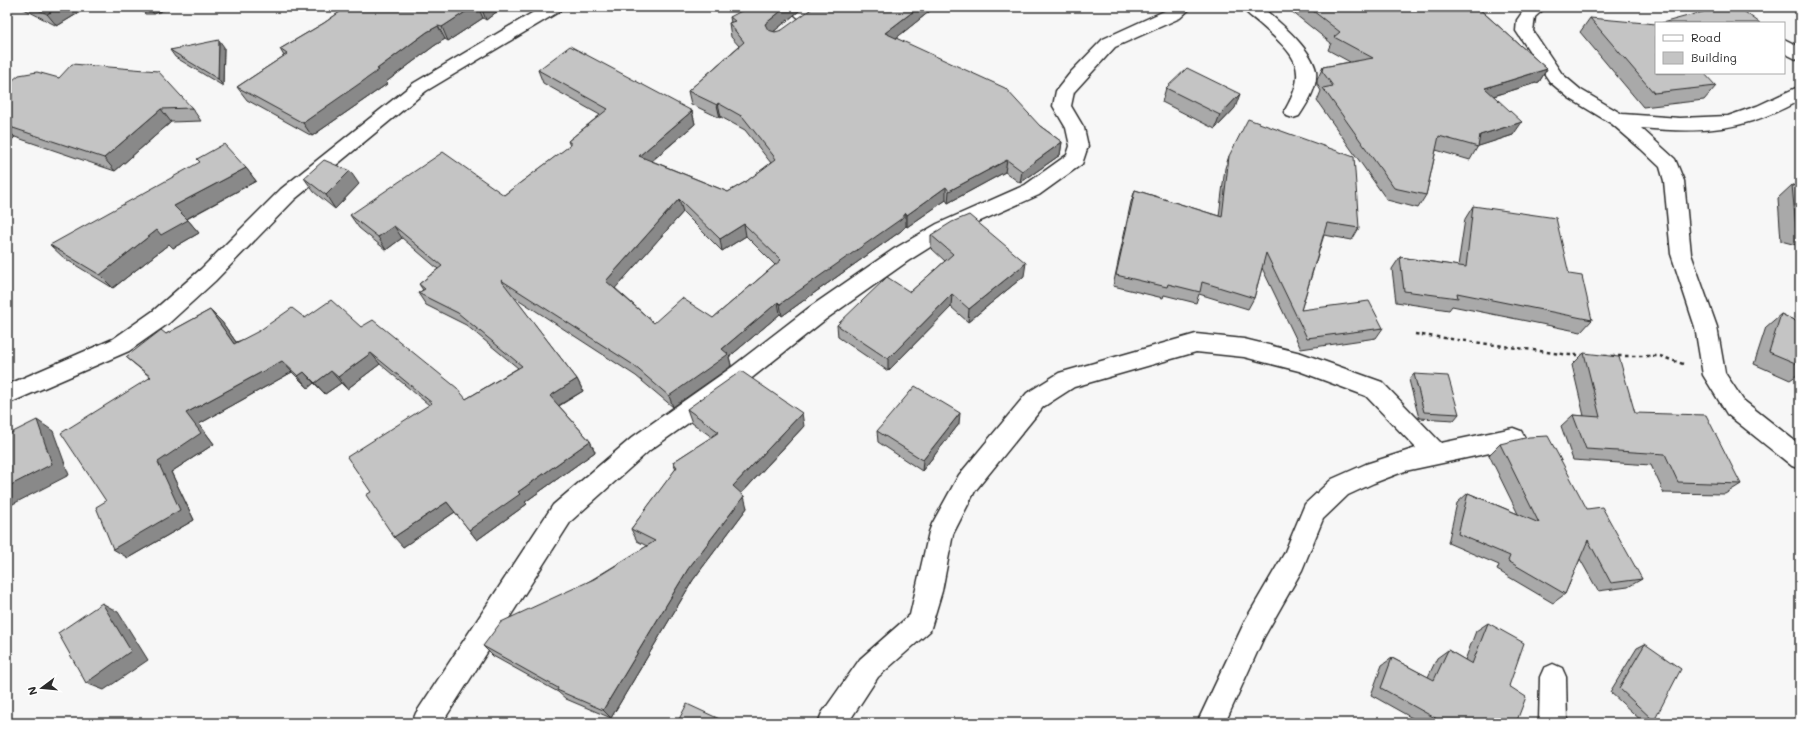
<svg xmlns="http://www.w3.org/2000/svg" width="1807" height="730" viewBox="0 0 1807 730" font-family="Mali,sans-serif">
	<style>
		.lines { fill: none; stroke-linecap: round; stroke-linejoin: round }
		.street-casing { stroke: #2b2b2b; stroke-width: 3 }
		.path { stroke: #2b2b2b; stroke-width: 2.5; stroke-dasharray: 3.5 3.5; stroke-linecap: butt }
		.street { fill: #fff; fill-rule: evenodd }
		.wall { fill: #a9a9a9; stroke: #2b2b2b; fill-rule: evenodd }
		.shaded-wall { fill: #898989; stroke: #2b2b2b }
		.building { fill: #c4c4c4; stroke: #2b2b2b; fill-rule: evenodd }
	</style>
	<rect width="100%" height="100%" fill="#f7f7f7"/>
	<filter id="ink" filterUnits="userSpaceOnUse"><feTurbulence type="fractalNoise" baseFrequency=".025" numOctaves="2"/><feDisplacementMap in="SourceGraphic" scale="8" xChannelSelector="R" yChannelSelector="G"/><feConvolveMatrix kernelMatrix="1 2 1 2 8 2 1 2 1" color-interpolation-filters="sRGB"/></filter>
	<g filter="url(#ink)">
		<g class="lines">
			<g class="street-casing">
				<g id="street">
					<path d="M 542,7 L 562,7 L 560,11 L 426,91 L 295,199 L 215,281 L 169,323 L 129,351 L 7,404 L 7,385 L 113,339 L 153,311 L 201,269 L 281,189 L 414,83 Z"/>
					<path d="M 789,7 L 807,7 L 814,16 L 812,20 C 801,23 795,16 789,7 Z"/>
					<path d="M 1173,7 L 1192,7 L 1180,18 L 1115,47 L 1074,92 L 1071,106 L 1084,128 L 1088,146 L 1082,164 L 1039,195 L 951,234 L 908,261 L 826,319 L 748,381 L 650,450 L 571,521 L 442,723 L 412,723 L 416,713 L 553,505 L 634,436 L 732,367 L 810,307 L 894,249 L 937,224 L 1025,185 L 1067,155 L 1070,146 L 1066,128 L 1053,106 L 1056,91 L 1059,87 L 1071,72 L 1103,39 Z"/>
					<path d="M 1242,7 L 1261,7 L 1263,8 C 1279,22 1312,49 1316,71 C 1318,87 1307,104 1299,116 L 1293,118 L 1287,116 L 1284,112 C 1310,67 1295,55 1260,24 C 1254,18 1246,14 1242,7 Z"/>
					<path d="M 1526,7 L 1546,7 L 1535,17 L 1533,31 L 1562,74 L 1581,90 L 1622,114 L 1680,118 L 1728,116 L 1757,106 L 1800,86 L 1800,100 C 1744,131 1704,134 1641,128 L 1675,159 L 1684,181 L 1691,254 L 1717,327 L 1725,373 L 1743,400 L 1800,445 L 1800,469 L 1792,466 L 1727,414 L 1703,375 L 1695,327 L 1671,254 L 1664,181 L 1660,167 L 1641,149 L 1612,124 L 1569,98 L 1550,82 L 1516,31 L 1517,20 Z"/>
					<path d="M 1784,39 L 1800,47 L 1800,61 L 1784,53 Z"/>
					<path d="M 1196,334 L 1244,339 L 1301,353 L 1382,382 L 1441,443 L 1513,428 L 1521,431 L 1525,438 L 1521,445 L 1513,448 L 1405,471 L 1374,483 L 1348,495 L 1323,519 L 1302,570 L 1264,637 L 1225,723 L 1197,723 L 1246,619 L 1284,554 L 1305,504 L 1332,479 L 1366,464 L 1416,448 L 1366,396 L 1299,371 L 1244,357 L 1196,352 L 1074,387 L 1043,407 L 975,491 L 953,534 L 942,591 L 930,631 L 878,677 L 848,723 L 818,723 L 822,713 L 860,659 L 910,615 L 929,532 L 932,524 L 959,475 L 1027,393 L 1059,373 Z"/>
					<path d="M 1553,664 L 1562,668 L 1566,677 L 1567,723 L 1539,723 L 1540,677 L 1544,668 Z"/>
				</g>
			</g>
			<g class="path">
				<path d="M 1415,334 L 1569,355 L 1585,355"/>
				<path d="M 1604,356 L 1660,356 L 1683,364"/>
			</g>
			<use href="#street" class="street"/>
		</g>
		<g class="wall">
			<path d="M 20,7 L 83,7 L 85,9 L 57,26 Z"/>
			<path d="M 139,7 L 171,7 L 154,14 L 145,14 Z"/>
			<path d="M 347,7 L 503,7 L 486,20 L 483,18 L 448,41 L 445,39 L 434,46 L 386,82 L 387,84 L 312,136 L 247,100 L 237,87 L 284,56 L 280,49 L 324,23 Z"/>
			<path d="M 1286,7 L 1477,7 L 1547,69 L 1539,82 L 1494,96 L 1513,135 L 1478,146 L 1470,160 L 1436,150 L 1426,195 L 1418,208 L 1387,200 L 1317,101 L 1321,91 L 1317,84 L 1317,80 L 1323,67 L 1350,62 L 1328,50 L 1331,43 Z"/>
			<path d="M 930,8 L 930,11 L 896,38 L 1040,126 L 1062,142 L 1060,155 L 1020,183 L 1005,172 L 948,203 L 946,200 L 907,227 L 906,226 L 901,231 L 782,316 L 780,314 L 729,357 L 731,365 L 730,367 L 673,407 L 636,376 L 513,296 L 577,379 L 583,391 L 559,406 L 590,441 L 595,452 L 525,502 L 527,504 L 477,540 L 455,512 L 403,547 L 371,492 L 429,405 L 380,364 L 347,389 L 341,383 L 325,394 L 314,383 L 308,388 L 292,372 L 199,424 L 214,444 L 171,472 L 194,520 L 128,558 L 106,501 L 150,377 L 126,357 L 166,334 L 210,310 L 222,322 L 236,342 L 305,318 L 361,327 L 466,399 L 518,368 L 466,325 L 426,305 L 418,293 L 423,290 L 419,284 L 438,269 L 402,238 L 386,250 L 359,228 L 350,215 L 504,195 L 570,146 L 568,141 L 600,115 L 543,83 L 538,70 L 692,111 L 695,124 L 652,161 L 728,192 L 747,181 L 771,163 L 745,130 L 721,117 L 720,118 L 691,104 L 688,91 L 739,46 L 731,37 L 729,23 L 731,23 L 730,17 L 799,11 L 773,32 L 775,32 ZM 683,212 L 722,251 L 746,236 L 775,265 L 713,318 L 654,323 L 615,288 Z"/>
			<path d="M 1590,18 L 1716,86 L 1704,100 L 1643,107 L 1580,32 Z"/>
			<path d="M 224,47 L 223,86 L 175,57 L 170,50 Z"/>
			<path d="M 59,78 L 192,108 L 201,121 L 171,122 L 115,171 L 15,137 L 7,144 L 7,85 Z"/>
			<path d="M 1166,88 L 1235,108 L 1215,129 L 1162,102 Z"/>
			<path d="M 1229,156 L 1359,228 L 1352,240 L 1324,235 L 1301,310 L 1383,328 L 1376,338 L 1301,349 L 1262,268 L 1254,298 L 1248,309 L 1199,294 L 1196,303 L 1164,295 L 1163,298 L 1113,286 L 1131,202 L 1135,190 L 1219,216 L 1225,168 Z"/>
			<path d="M 246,168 L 256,181 L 187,219 L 199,233 L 173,248 L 169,244 L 113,288 L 64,258 L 50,245 Z"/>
			<path d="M 304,178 L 359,184 L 335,209 L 314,192 Z"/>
			<path d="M 1792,185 L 1800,187 L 1800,246 L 1781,241 L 1778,198 Z"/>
			<path d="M 1473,206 L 1569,274 L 1592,320 L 1581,332 L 1452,306 L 1449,310 L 1396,302 L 1392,269 L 1400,257 L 1458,266 L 1465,219 Z"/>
			<path d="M 931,235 L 1024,276 L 968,322 L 951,307 L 888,371 L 838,337 L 837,325 L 910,292 L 945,261 L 931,248 Z"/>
			<path d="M 1781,314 L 1800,323 L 1800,373 L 1790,380 L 1754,364 L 1766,327 Z"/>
			<path d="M 1584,353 L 1635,413 L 1741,484 L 1725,494 L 1664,493 L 1651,465 L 1573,460 L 1561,426 L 1573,415 L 1584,416 L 1572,365 Z"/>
			<path d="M 1414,374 L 1459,414 L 1454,420 L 1419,418 L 1409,380 Z"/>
			<path d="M 687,409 L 804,426 L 741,494 L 747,508 L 693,580 L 611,718 L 566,699 L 558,692 L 493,656 L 483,646 L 647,546 L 637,541 L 631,529 L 676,469 L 673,462 L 712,437 L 692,423 Z"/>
			<path d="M 959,424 L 922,471 L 878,442 L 877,431 Z"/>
			<path d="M 1500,444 L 1587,509 L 1642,579 L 1628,587 L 1598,591 L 1580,559 L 1565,594 L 1553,603 L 1497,570 L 1499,565 L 1448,543 L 1457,503 L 1468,493 L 1518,514 L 1489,455 Z"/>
			<path d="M 1488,623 L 1509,686 L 1516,723 L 1421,723 L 1371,695 L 1382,665 L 1392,658 L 1428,677 L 1437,658 L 1448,650 L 1465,660 L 1476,631 Z"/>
			<path d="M 1645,644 L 1654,721 L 1648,723 L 1644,723 L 1610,692 L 1637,648 Z"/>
		</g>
		<g class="shaded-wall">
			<path d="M 59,7 L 83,7 L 85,9 L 57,26 L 47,14 Z"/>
			<path d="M 148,7 L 171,7 L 154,14 Z"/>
			<path d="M 473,7 L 478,7 L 483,18 L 448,41 L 442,27 Z"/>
			<path d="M 481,7 L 503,7 L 486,20 Z"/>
			<path d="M 786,7 L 807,7 L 799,11 L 767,37 L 765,24 Z"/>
			<path d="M 919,7 L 937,7 L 930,8 L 930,11 L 885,47 L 885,33 Z"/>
			<path d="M 438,26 L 445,39 L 434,46 L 386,82 L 387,84 L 312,136 L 303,123 L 377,69 L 427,32 Z"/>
			<path d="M 219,40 L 224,47 L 223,86 L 218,79 Z"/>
			<path d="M 1547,69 L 1539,82 L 1477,101 L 1485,88 Z"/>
			<path d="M 1240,94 L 1235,108 L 1215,129 L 1220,115 Z"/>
			<path d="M 718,103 L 721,117 L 720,118 L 717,105 Z"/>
			<path d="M 161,109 L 171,122 L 115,171 L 104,158 Z"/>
			<path d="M 692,111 L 695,124 L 643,168 L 639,156 Z"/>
			<path d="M 1522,122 L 1513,135 L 1476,147 L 1480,135 Z"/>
			<path d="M 7,130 L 15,137 L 7,144 Z"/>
			<path d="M 1062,142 L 1060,155 L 1020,183 L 1022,171 Z"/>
			<path d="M 1007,160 L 1005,172 L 948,203 L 949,191 Z"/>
			<path d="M 246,168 L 256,181 L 186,219 L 174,206 Z"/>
			<path d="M 350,171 L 359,184 L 335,209 L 326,195 Z"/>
			<path d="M 946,187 L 946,200 L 907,227 L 907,215 Z"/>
			<path d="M 679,199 L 683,212 L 611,293 L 606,281 Z"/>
			<path d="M 906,213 L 906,226 L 901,231 L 782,316 L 780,304 Z"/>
			<path d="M 188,220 L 199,233 L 173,248 L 169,244 L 113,288 L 100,275 L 157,230 Z"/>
			<path d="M 744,224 L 746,236 L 722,251 L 720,239 Z"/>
			<path d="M 394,226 L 402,238 L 386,250 L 378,237 Z"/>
			<path d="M 1026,263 L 1024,276 L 968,322 L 969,309 Z"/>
			<path d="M 952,294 L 951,307 L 888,371 L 888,359 Z"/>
			<path d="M 778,302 L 780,314 L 729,357 L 731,365 L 730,367 L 673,407 L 669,396 L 722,349 Z"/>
			<path d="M 210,310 L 222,322 L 245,355 L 234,344 Z"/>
			<path d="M 371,353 L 380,364 L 347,389 L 338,377 Z"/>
			<path d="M 282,361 L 292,372 L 199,424 L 214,444 L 171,472 L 194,520 L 128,558 L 113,549 L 158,462 L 186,413 Z"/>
			<path d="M 331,371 L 341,383 L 325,394 L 315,383 Z"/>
			<path d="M 304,372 L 314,383 L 308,388 L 298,376 Z"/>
			<path d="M 577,379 L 583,391 L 556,407 L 550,396 Z"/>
			<path d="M 802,413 L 804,426 L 737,498 L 733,486 Z"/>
			<path d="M 960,413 L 959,424 L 922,471 L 923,460 Z"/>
			<path d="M 37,420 L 53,431 L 69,475 L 11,505 L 7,503 L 7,487 Z"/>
			<path d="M 590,441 L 595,452 L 525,502 L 527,504 L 477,540 L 469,530 L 518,492 Z"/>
			<path d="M 744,496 L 747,508 L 693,580 L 611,718 L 603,710 L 688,569 Z"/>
			<path d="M 447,502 L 455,512 L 403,547 L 394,537 Z"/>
			<path d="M 102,603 L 118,612 L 148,660 L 104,690 L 86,683 Z"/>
		</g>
		<g class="building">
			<path d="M 33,7 L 59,7 L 47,14 Z"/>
			<path d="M 347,7 L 473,7 L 442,27 L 438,26 L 427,32 L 377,69 L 379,70 L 303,123 L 237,87 L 287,54 L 280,49 L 324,23 Z"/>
			<path d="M 749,7 L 786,7 L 765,24 L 768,30 L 775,32 L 782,30 L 814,7 L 919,7 L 885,33 L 1005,88 L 1040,126 L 1062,142 L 1022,171 L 1007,160 L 949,191 L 946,187 L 907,215 L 906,213 L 901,219 L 780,304 L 778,302 L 722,349 L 728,354 L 727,355 L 669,396 L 632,364 L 501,280 L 577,379 L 550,396 L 590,441 L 518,492 L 520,494 L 469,530 L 447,502 L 394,537 L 366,495 L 371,492 L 347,457 L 432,403 L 371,353 L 338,377 L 331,371 L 315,383 L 304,372 L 298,376 L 282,361 L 186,413 L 201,433 L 158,462 L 180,510 L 113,549 L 96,507 L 106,501 L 61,433 L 151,377 L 126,357 L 161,330 L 166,334 L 210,310 L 234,344 L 259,331 L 292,308 L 305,318 L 331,300 L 361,327 L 373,320 L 457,388 L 466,399 L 522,366 L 458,313 L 418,293 L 425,289 L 419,284 L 442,266 L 394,226 L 378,237 L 350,215 L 443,152 L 504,195 L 572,144 L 568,141 L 608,109 L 538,70 L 570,46 L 692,111 L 639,156 L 728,192 L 747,181 L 776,159 L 743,117 L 718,103 L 717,105 L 688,91 L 744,42 L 729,23 L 735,21 L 730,17 ZM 679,199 L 720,239 L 744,224 L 781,260 L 713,318 L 682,298 L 654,323 L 606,281 Z"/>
			<path d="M 1308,7 L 1477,7 L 1547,69 L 1485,88 L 1522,122 L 1480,135 L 1478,147 L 1439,136 L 1426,195 L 1394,188 L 1323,88 L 1333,86 L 1322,71 L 1323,67 L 1373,58 L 1334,37 L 1340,32 Z"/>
			<path d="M 1721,7 L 1738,7 L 1760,23 L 1662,23 Z"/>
			<path d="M 1590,18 L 1656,24 L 1656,73 L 1704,73 L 1716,86 L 1654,93 Z"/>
			<path d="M 219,40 L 218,79 L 170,50 Z"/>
			<path d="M 72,64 L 158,71 L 192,108 L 161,109 L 104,158 L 7,126 L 7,85 L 19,75 L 37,72 L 59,78 Z"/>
			<path d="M 1187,68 L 1240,94 L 1220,115 L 1166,88 Z"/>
			<path d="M 1248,119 L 1354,157 L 1359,228 L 1327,223 L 1301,310 L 1369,301 L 1383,328 L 1307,338 L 1266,253 L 1254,298 L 1202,282 L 1200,292 L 1168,284 L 1167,287 L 1116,275 L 1135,190 L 1222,217 L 1229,156 Z"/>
			<path d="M 224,144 L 246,168 L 174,206 L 188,220 L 161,235 L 157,230 L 100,275 L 50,245 L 200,162 L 197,159 Z"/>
			<path d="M 324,160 L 350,171 L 326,195 L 304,178 Z"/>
			<path d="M 1792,185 L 1800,187 L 1800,229 L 1796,228 Z"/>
			<path d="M 1473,206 L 1556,218 L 1569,274 L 1582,276 L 1592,320 L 1457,293 L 1458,298 L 1404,291 L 1400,257 L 1466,267 Z"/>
			<path d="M 969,215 L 1026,263 L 969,309 L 952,294 L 888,359 L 837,325 L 887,277 L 910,292 L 953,254 L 931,235 L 952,222 Z"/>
			<path d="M 1781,314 L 1800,323 L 1800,365 L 1769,352 Z"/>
			<path d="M 1584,353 L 1619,357 L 1635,413 L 1706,415 L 1741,484 L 1678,482 L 1665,454 L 1586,449 L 1573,415 L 1600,417 Z"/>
			<path d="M 741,371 L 802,413 L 733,486 L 744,496 L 688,569 L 603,710 L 557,690 L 558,688 L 483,646 L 501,622 L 594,579 L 655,541 L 631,529 L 677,467 L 673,462 L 719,432 L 687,409 Z"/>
			<path d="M 1414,374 L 1448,376 L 1459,414 L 1424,412 Z"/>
			<path d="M 915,386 L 960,413 L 923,460 L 877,431 Z"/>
			<path d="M 37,420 L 52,464 L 7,487 L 7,435 Z"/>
			<path d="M 1548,436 L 1587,509 L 1602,507 L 1642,579 L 1611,583 L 1588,540 L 1565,594 L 1508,561 L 1510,556 L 1458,534 L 1468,493 L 1539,523 L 1500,444 L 1529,437 Z"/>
			<path d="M 102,603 L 131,651 L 86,683 L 58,633 Z"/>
			<path d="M 1488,623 L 1524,643 L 1509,686 L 1526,697 L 1516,723 L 1507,723 L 1498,717 L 1495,723 L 1444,723 L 1381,688 L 1392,658 L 1434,680 L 1448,650 L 1472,664 Z"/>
			<path d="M 1645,644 L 1681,669 L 1654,721 L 1619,688 Z"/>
			<path d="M 687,704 L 728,723 L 677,723 Z"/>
		</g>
	</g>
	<rect width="1807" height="730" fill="none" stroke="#fff" stroke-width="24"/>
	<rect x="12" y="12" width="1783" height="706" fill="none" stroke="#2b2b2b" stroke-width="1.5" filter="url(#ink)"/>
	<rect x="1655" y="22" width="130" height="52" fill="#ffffff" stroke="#aaaaaa"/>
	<rect x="1663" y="35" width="20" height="6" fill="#ffffff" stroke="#aaaaaa"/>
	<text x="1691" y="42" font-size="12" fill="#2b2b2b">Road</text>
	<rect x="1663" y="52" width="20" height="12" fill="#c4c4c4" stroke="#aaaaaa"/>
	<text x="1691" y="62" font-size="12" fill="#2b2b2b">Building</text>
	<g transform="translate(42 688) rotate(254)" stroke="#ffffff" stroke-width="3" paint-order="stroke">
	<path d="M0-3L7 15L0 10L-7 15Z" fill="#2b2b2b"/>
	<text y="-6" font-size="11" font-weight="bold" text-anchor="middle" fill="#2b2b2b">N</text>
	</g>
</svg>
